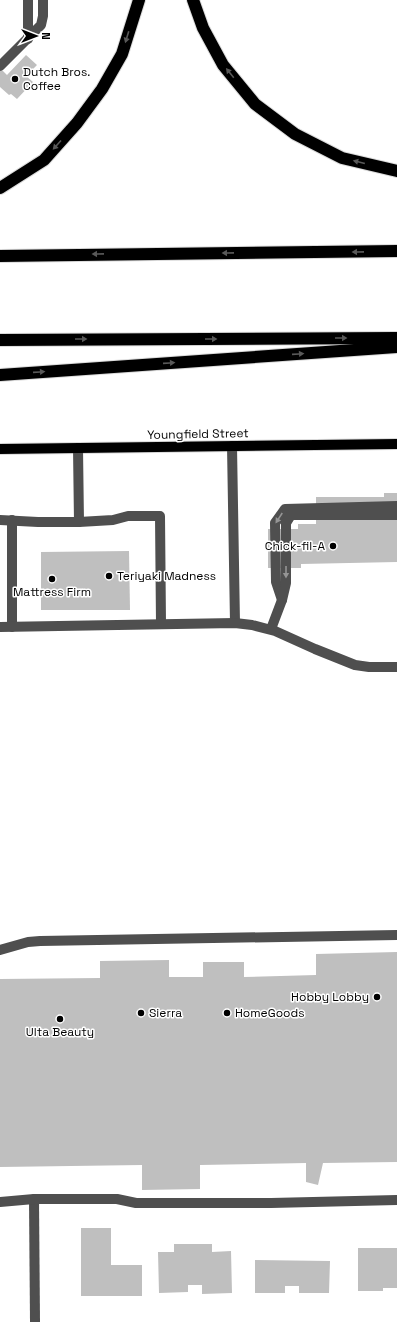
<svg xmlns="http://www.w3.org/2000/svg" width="397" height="1322" viewBox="0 0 397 1322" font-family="'Space Grotesk',sans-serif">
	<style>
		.building { fill: #bfbfbf }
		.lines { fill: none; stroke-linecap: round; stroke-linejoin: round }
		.major-casing { stroke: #dbdbdb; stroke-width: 12 }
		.highway-casing { stroke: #dbdbdb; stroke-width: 14 }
		.minor { stroke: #4f4f4f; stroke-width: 10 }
		.major { stroke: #000; stroke-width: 10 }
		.highway { stroke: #000; stroke-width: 12 }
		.oneway { fill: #595959 }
		.oneway2 { fill: #959595 }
		.poi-dot { fill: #000; stroke: #fff; stroke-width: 1.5 }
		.labels { text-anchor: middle; stroke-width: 3; stroke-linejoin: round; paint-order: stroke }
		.poi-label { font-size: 12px; fill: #000; stroke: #fff; text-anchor: start }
		.street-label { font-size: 12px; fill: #000; stroke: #fff }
	</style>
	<rect width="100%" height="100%" fill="#fff"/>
	<g class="building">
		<path d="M 26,55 L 37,65 L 26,76 L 33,82 L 17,99 L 11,94 L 9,95 L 0,87 L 0,70 L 1,69 L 7,75 Z"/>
		<path d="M 384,493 L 397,493 L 397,562 L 301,564 L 301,568 L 268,568 L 268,529 L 298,529 L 298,524 L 316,524 L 316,497 L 384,497 Z"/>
		<path d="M 129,551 L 130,610 L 41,610 L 41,552 Z"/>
		<path d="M 397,952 L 397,1162 L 323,1163 L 318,1185 L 306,1182 L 306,1163 L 200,1165 L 200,1189 L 142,1190 L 142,1165 L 0,1167 L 0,979 L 100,978 L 100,961 L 169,960 L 169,977 L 203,977 L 203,962 L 244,962 L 244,977 L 316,975 L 316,954 Z"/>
		<path d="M 81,1228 L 111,1228 L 111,1265 L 142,1265 L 142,1296 L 81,1296 Z"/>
		<path d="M 174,1244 L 212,1244 L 212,1252 L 231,1251 L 232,1293 L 202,1294 L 202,1285 L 188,1285 L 188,1292 L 159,1293 L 158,1252 L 174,1252 Z"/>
		<path d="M 358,1248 L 397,1248 L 397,1288 L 383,1288 L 383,1291 L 358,1291 Z"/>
		<path d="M 255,1260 L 330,1261 L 329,1293 L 299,1293 L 299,1286 L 285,1286 L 285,1293 L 255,1293 Z"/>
	</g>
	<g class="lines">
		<g class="major-casing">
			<path id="major" d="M 0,449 L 397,444"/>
		</g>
		<g class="highway-casing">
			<g id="highway">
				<path d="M 193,0 L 203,28 L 223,65 L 255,104 L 295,134 L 342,158 L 397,171"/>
				<path d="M 0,188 L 44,160 L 77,123 L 102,89 L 122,54 L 139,0"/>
				<path d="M 0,256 L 397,251"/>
				<path d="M 0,340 L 397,338"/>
				<path d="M 0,375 L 397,347"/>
			</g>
		</g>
		<g class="minor">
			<path d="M 28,39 L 28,0"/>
			<path d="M 0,66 L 41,25 L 43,16 L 43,0"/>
			<path d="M 232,446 L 235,623"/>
			<path d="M 78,448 L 79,522"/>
			<path d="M 0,520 L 38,522 L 79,522 L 113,520 L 128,516 L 160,516 L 161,624"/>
			<path d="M 12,520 L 12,627"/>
			<path d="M 282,600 L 276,582 L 275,523 L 285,509 L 397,506"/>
			<path d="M 0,627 L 235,623 L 252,625 L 275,631 L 315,649 L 355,665 L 369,667 L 397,667"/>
			<path d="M 271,629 L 282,600 L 286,583 L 286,523 L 291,515 L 397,515"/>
			<path d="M 0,950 L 28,942 L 40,941 L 397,935"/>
			<path d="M 34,1199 L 35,1322"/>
			<path d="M 0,1202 L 34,1199 L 117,1199 L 136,1203 L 271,1203 L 397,1200"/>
		</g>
		<use href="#major" class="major"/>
		<use href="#highway" class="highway"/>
	</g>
	<defs><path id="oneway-solid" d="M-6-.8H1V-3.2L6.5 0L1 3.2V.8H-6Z"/></defs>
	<g class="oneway">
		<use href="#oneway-solid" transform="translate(127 37) rotate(107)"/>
		<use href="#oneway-solid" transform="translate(230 73) rotate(-129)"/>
		<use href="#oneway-solid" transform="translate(57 145) rotate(132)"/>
		<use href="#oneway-solid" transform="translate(359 162) rotate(-166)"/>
		<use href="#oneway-solid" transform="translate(358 252) rotate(179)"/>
		<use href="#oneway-solid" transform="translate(228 253) rotate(179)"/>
		<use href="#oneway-solid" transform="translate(98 254) rotate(179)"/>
		<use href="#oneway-solid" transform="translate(341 338)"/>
		<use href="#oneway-solid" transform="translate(81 339)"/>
		<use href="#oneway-solid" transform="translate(211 339)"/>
		<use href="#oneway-solid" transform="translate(298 354) rotate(-4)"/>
		<use href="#oneway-solid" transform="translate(169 363) rotate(-4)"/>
		<use href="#oneway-solid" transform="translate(39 372) rotate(-4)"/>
	</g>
	<g class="oneway2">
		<use href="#oneway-solid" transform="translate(279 518) rotate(123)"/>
		<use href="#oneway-solid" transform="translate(286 572) rotate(90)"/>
	</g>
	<g class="poi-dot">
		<circle cx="15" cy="79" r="4"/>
		<circle cx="333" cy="546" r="4"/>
		<circle cx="109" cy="576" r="4"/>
		<circle cx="52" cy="579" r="4"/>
		<circle cx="377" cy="997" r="4"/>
		<circle cx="141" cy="1013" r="4"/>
		<circle cx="227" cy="1013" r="4"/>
		<circle cx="60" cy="1019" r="4"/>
	</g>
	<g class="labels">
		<g class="poi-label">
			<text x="23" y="76">Dutch Bros.<tspan x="23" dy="14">Coffee</tspan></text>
			<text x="325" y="550" text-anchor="end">Chick-fil-A</text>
			<text x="117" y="580">Teriyaki Madness</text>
			<text x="52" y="596" text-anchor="middle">Mattress Firm</text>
			<text x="369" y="1001" text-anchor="end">Hobby Lobby</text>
			<text x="149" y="1017">Sierra</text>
			<text x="235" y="1017">HomeGoods</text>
			<text x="60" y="1036" text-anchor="middle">Ulta Beauty</text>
		</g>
		<g class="street-label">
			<text transform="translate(198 434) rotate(-1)" y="4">Youngfield Street</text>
		</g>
	</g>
	<g transform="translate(36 36) rotate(90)" stroke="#ffffff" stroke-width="3" paint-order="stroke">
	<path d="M0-3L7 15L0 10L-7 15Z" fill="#000000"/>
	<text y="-6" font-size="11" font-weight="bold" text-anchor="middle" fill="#000000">N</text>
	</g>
</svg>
